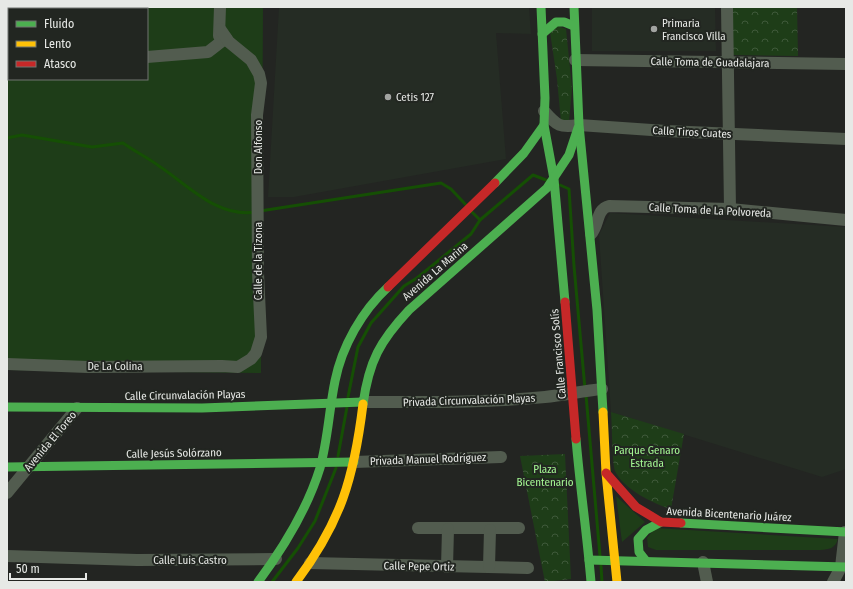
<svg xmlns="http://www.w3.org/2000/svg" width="853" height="589" viewBox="0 0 853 589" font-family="'Fira Sans Condensed',sans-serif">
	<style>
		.built { fill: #252c24 }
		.green { fill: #1e3d18; fill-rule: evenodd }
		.park { fill: url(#park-crowns) }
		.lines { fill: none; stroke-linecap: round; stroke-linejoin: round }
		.stream { stroke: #154f04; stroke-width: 3 }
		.street { stroke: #525c4f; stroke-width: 12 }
		.fast { stroke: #4caf50; stroke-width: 9 }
		.slow { stroke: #ffc107; stroke-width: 9 }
		.jam { stroke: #c62828; stroke-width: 9 }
		.poi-dot { fill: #a2a4a1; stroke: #222621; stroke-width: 1.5 }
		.labels { text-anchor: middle; stroke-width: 4; stroke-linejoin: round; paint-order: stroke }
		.poi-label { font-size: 11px; fill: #e7e9e6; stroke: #222621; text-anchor: start }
		.street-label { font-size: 11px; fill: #e7e9e6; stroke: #222621 }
		.park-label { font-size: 11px; fill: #a4f793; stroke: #222621 }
	</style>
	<defs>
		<pattern id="park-crowns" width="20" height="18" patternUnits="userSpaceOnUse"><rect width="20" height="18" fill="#1e3d18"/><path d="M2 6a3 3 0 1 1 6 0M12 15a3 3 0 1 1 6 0" fill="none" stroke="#3f593a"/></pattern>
	</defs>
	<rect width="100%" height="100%" fill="#232522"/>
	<g class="built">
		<path d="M 279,7 L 529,7 L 531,34 L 496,33 L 506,159 L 294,197 L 268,197 Z"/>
		<path d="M 592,7 L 715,7 L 716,51 L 592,51 Z"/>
		<path d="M 610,213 L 846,227 L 846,469 L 822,477 L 611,412 L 599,235 Z"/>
	</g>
	<g class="green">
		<path d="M 7,7 L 263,7 L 261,373 L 7,370 ZM 9,9 L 147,9 L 147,79 L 9,79 Z"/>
		<path d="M 616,496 L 645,522 L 622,542 Z"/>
		<path d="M 655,528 L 838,539 C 835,549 829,549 820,550 L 656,550 L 648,547 L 647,538 Z"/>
	</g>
	<g class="park">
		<path d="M 731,7 L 797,7 L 798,56 L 732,55 Z"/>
		<path d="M 555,25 L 566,29 L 572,88 L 569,122 L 561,122 L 557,79 L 550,32 Z"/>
		<path d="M 611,412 L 684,434 L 671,509 C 654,504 623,489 615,471 C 612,462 612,423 611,412 Z"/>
		<path d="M 565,454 L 571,579 L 545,582 L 520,456 Z"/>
	</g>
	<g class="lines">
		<g class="stream">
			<path d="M 7,138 L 22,135 L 92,147 L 123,143 C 134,151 147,157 159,166 C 188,185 217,218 255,212"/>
			<path d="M 560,185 L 569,189 L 574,266 L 585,389"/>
			<path d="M 260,211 L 441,183 L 451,189 L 466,205"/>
			<path d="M 480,220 L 533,175 L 546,180"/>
			<path d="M 586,395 L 600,556"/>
			<path d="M 348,397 L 358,347 L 371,323 L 404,286 L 417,278 L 471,234 L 480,220 L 472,212"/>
			<path d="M 338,456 L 347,407"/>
			<path d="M 601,566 L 602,582"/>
			<path d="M 272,582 L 298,548 L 315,521 L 336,468"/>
		</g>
		<g class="street">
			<path d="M 727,7 L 730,209"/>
			<path d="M 219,36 L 220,7"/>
			<path d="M 7,56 L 9,56"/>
			<path d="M 147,57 L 208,52 L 226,38"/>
			<path d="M 575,60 L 846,64"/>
			<path d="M 544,111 C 557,126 560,128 579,125 L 666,131 L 846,139"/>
			<path d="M 591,234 C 599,226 596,209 609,206 L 730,209 L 846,220"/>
			<path d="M 7,364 L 88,367 L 222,366 L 238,367 L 251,359 L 256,353 L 261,337 L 258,273 L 257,115 L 261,83 L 259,74 L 251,60 L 229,42 L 220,29"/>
			<path d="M 363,402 C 424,402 485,403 545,397 C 564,395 583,391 602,389"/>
			<path d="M 354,462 L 501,457"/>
			<path d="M 7,493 L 77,408"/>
			<path d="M 418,528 L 519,528"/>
			<path d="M 7,556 L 137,560 L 276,559"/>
			<path d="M 703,562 L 707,582"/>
			<path d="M 310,563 L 528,568"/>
			<path d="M 447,567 L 448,529"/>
			<path d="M 489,567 L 490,530"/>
			<path d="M 833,582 L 841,567 L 845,532"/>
		</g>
		<g class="fast">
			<path d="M 541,7 L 545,98 L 544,125 L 554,179 L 565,302"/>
			<path d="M 574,7 L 579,125 L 597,310 L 603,412"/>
			<path d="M 542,34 L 556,22 L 564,22 L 574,26"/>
			<path d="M 495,183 L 524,153 L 544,125"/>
			<path d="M 363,404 C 369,361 380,341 409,310 L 547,188 L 569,155 L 578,128"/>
			<path d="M 7,407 L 202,408 L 363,402"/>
			<path d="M 576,439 C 580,487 587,534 591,582"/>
			<path d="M 7,467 L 354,462"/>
			<path d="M 681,523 L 846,532"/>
			<path d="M 589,560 L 846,567"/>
			<path d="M 646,561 L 639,552 L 638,539 L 646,530 L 661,522"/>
			<path d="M 258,582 C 284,547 307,510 320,468 C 328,439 329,410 335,381 C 342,346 362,311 388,287"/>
		</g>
		<g class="slow">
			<path d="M 603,412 L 606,473 L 617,582"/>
			<path d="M 296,582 C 341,522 354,478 363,404"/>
		</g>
		<g class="jam">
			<path d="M 388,287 L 495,183"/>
			<path d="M 565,302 L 576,439"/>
			<path d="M 606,473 L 636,507 L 661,522 L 681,523"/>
		</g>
	</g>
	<g class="poi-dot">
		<circle cx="654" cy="29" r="4"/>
		<circle cx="388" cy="97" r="4"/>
	</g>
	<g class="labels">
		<g class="poi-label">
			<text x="662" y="27">Primaria<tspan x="662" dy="13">Francisco Villa</tspan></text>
			<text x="396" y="101">Cetis 127</text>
		</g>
		<g class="street-label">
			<text transform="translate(710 62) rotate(1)" y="4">Calle Toma de Guadalajara</text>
			<text transform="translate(692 132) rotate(3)" y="4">Calle Tiros Cuates</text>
			<text transform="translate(258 147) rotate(-90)" y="4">Don Alfonso</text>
			<text transform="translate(710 210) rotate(3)" y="4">Calle Toma de La Polvoreda</text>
			<text transform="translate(258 261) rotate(-90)" y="4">Calle de la Tizona</text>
			<text transform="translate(435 271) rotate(-41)" y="4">Avenida La Marina</text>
			<text transform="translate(558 354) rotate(-95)" y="4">Calle Francisco Solís</text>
			<text x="115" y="370">De La Colina</text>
			<text transform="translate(185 395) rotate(-1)" y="4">Calle Circunvalación Playas</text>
			<text transform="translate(469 400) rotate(-2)" y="4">Privada Circunvalación Playas</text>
			<text transform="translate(50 441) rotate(-50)" y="4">Avenida El Toreo</text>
			<text transform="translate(174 453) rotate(-1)" y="4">Calle Jesús Solórzano</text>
			<text transform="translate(428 459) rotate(-2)" y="4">Privada Manuel Rodríguez</text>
			<text transform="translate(729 514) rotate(3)" y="4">Avenida Bicentenario Juárez</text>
			<text x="190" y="564">Calle Luis Castro</text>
			<text transform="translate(419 566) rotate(1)" y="4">Calle Pepe Ortiz</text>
		</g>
		<g class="park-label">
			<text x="647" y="454">Parque Genaro<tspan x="647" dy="13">Estrada</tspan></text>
			<text x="545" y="473">Plaza<tspan x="545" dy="13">Bicentenario</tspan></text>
		</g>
	</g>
	<rect width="853" height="589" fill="none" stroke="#e7e9e6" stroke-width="16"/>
	<rect x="8" y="8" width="140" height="72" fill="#222621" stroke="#717470"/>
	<rect x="16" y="21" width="20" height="6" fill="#4caf50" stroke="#717470"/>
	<text x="44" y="28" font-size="12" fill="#e7e9e6">Fluido</text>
	<rect x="16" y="41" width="20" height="6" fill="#ffc107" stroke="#717470"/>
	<text x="44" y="48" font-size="12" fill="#e7e9e6">Lento</text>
	<rect x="16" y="61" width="20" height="6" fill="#c62828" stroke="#717470"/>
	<text x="44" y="68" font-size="12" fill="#e7e9e6">Atasco</text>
	<path d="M10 573v6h76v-6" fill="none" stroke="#e7e9e6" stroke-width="2"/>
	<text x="16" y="573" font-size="12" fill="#e7e9e6" stroke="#222621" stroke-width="3" paint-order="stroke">50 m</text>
</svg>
